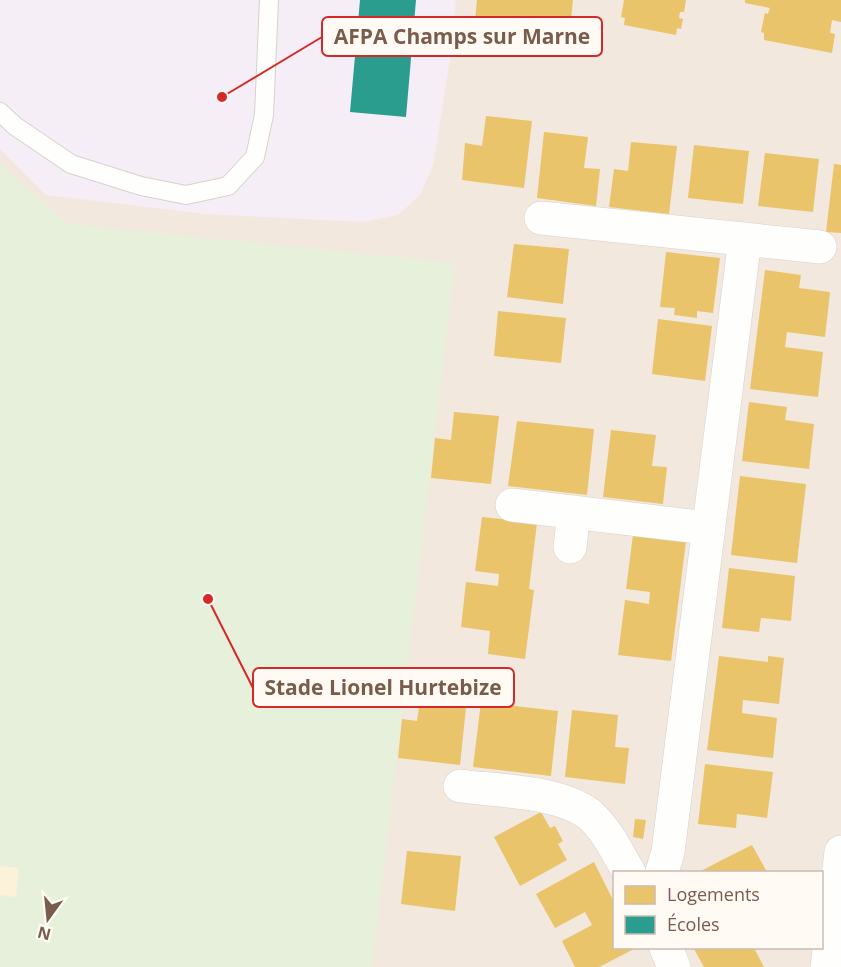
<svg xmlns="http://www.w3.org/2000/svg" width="841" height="967" viewBox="0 0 841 967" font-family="'Open Sans',sans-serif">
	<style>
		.residential { fill: #f2e8de; fill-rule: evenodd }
		.education { fill: #f6eef6 }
		.green { fill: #e7f0db }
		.sand { fill: #fbf2d9 }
		.homes { fill: #e9c46a; fill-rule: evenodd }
		.schools { fill: #2a9d8f }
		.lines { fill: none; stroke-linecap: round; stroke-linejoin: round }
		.service-casing { stroke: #d7d1cb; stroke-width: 20 }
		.minor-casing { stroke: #d7d1cb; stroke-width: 34 }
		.service { stroke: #fefefd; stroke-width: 18 }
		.minor { stroke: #fefefd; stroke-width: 33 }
		.leader { fill: none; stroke: #d62828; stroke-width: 2 }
		.callout-dot { fill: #d62828; stroke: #fffaf3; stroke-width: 2 }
		.callout { fill: #fffaf3; stroke: #d62828; stroke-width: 2 }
		.callout-label { font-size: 21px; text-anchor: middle; font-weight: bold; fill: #7a5c4d }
	</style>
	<rect width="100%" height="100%" fill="#f9f5f0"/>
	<path class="residential" d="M 0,0 L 841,0 L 841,967 L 0,967 ZM 614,872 L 822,872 L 822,948 L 614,948 Z"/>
	<path class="education" d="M 0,0 L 456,0 L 452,46 L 433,166 L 420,195 L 398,215 L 363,222 L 205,214 L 46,195 L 0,149 Z"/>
	<path class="green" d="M 0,163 L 67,224 L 455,263 L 372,967 L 0,967 Z"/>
	<path class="sand" d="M 0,866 L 19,868 L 16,897 L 0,895 Z"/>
	<path class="homes" d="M 477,0 L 573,0 L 569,40 L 474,31 ZM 479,16 L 490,18 L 489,30 L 478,29 Z
		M 624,0 L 686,0 L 684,12 L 680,12 L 679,18 L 683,19 L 681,29 L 677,28 L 676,35 L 624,25 L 625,18 L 621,17 Z
		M 745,0 L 841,0 L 841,22 L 832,20 L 830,33 L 835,34 L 832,53 L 764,40 L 764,33 L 761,32 L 765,13 L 768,14 L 770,8 L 745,3 Z
		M 486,116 L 532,121 L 524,188 L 462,180 L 465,143 L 482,146 Z
		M 544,132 L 588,137 L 584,168 L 600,169 L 596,206 L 537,198 Z
		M 631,142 L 677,146 L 669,214 L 609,207 L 614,169 L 628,171 Z
		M 694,145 L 749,151 L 743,204 L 688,198 Z
		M 765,153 L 819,159 L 813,212 L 758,206 Z
		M 834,164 L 841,165 L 841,233 L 826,232 Z
		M 514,244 L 569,249 L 563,304 L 507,297 Z
		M 666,252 L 720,258 L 713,313 L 697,311 L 697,318 L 674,315 L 675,308 L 660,307 Z
		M 765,270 L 801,275 L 799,288 L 830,292 L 825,337 L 787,332 L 785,347 L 823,352 L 818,397 L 750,389 Z
		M 498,311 L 566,318 L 561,363 L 494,356 Z
		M 658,319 L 712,326 L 705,381 L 652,374 Z
		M 749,402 L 787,407 L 785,420 L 814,424 L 809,469 L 742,461 Z
		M 454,412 L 499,416 L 491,484 L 431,478 L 435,438 L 451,440 Z
		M 517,421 L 594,429 L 587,495 L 508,486 Z
		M 611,430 L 656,435 L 652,466 L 667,467 L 663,504 L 603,497 Z
		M 740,476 L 806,484 L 797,563 L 731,555 Z
		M 482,517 L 537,523 L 529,589 L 534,590 L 525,659 L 488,654 L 490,631 L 461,627 L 466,582 L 498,586 L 499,574 L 475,571 Z
		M 633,535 L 686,541 L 671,661 L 618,655 L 625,600 L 649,604 L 650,592 L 626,589 Z
		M 729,568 L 795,576 L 791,621 L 761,618 L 759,632 L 722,628 Z
		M 719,656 L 768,662 L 768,656 L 784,658 L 779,704 L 743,700 L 742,713 L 777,718 L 773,758 L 707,750 Z
		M 421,693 L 467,698 L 460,765 L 398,758 L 402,719 L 417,721 Z
		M 481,702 L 558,711 L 551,776 L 473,767 Z
		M 572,710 L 618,715 L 615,747 L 629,748 L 625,784 L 565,777 Z
		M 705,764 L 773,772 L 767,818 L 737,814 L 736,828 L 698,824 Z
		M 541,812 L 550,828 L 555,826 L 563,841 L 558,844 L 567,860 L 520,886 L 494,837 Z
		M 635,819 L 646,820 L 643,839 L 633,837 Z
		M 752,845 L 767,872 L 699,872 L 722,860 Z
		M 407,851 L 461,856 L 455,911 L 401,904 Z
		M 594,862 L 614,902 L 614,948 L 636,948 L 599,967 L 575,967 L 562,941 L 592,925 L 585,912 L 555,928 L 536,894 Z
		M 697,948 L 754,948 L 764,967 L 704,967 L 694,949 Z"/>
	<path class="schools" d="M 360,0 L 416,0 L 406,117 L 350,112 Z"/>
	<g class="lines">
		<g class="service-casing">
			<path id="service" d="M 0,112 L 15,126 L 71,164 L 141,186 L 186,195 L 228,186 L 255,157 L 264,115 L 269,0"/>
		</g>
		<g class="minor-casing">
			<path id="minor" d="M 541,218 L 820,247
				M 512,505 L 708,528
				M 570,547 L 574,512
				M 460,786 C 498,791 560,791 590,815 C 607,830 618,854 629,872
				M 662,872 L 668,852 L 745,239
				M 666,948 L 674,967
				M 827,967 L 841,852"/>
		</g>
		<use href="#service" class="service"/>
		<use href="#minor" class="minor"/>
	</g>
	<path class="leader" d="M222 97L322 37M208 599L253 688"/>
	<g class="callout-dot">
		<circle cx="222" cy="97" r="6"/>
		<circle cx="208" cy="599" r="6"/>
	</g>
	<g class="callout">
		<rect x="322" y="17" width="280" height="39" rx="6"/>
		<rect x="253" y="668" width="261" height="39" rx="6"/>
	</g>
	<g class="callout-label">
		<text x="462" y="44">AFPA Champs sur Marne</text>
		<text x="383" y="695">Stade Lionel Hurtebize</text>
	</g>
	<rect x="613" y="871" width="210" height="78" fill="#fffaf3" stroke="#cabbb1" stroke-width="1.5"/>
	<rect x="625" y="886" width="30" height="18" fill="#e9c46a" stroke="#cabbb1" stroke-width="1.5"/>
	<text x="667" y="901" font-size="18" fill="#7a5c4d">Logements</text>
	<rect x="625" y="916" width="30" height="18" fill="#2a9d8f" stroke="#cabbb1" stroke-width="1.5"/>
	<text x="667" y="931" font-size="18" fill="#7a5c4d">Écoles</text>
	<g transform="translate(48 919) rotate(195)" stroke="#fffaf3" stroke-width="4.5" paint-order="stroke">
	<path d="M0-4.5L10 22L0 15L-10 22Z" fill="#7a5c4d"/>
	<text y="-9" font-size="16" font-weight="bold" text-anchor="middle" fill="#7a5c4d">N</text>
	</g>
</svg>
